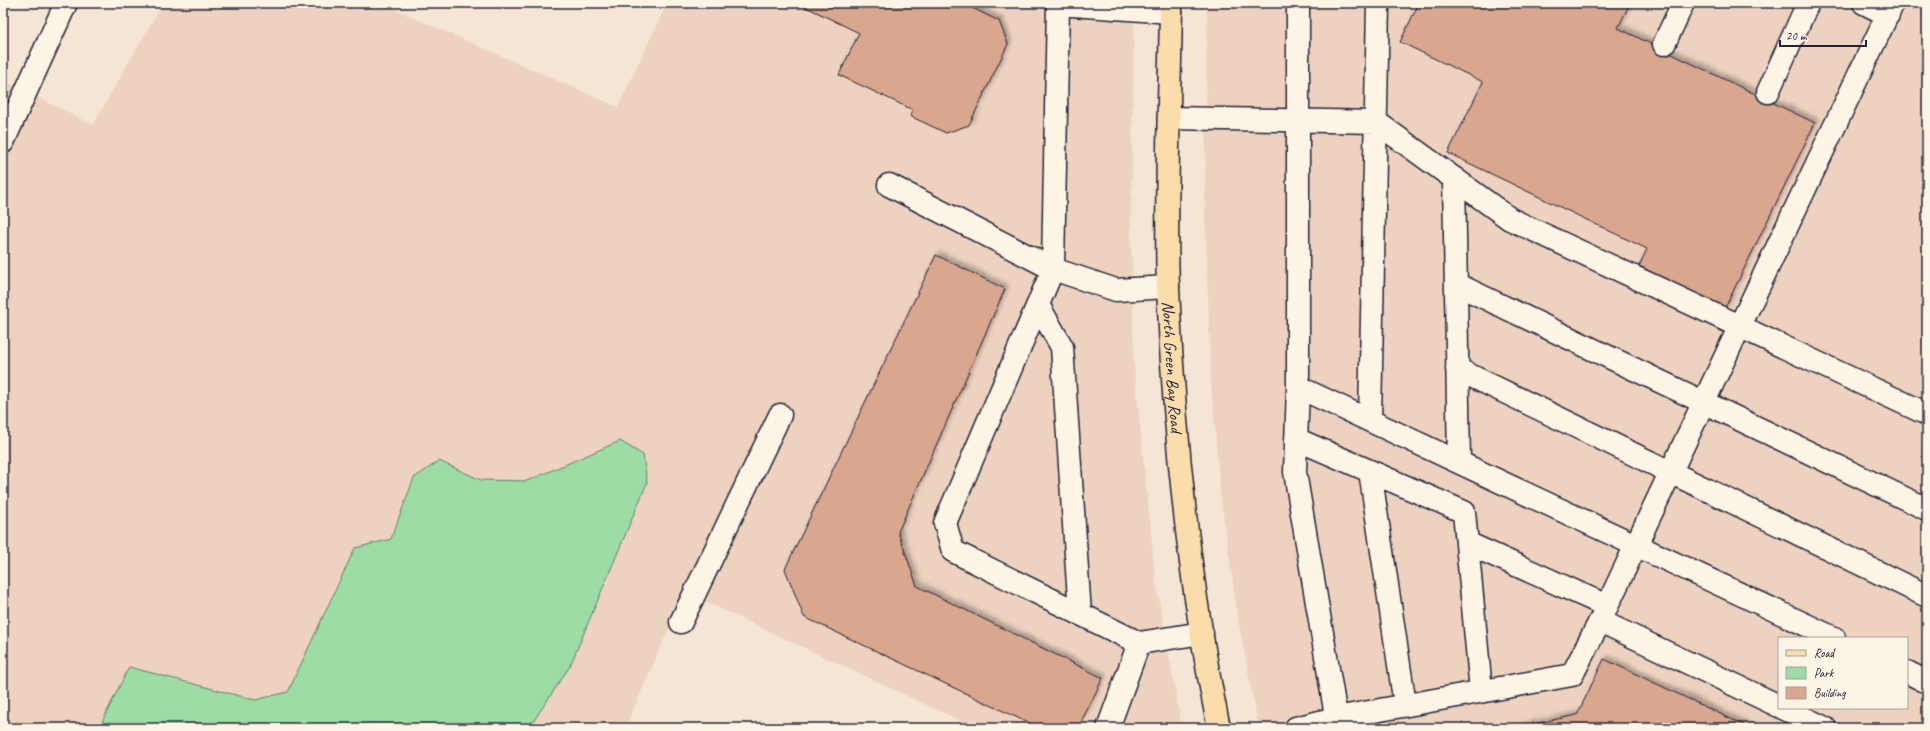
<svg xmlns="http://www.w3.org/2000/svg" width="1930" height="731" viewBox="0 0 1930 731" font-family="Caveat,sans-serif">
	<style>
		.built { fill: #edd2bf; fill-rule: evenodd }
		.green { fill: #9ddca4; stroke: #607f70 }
		.building { fill: #d9a68e; stroke: #22223b; filter: url(#shadow) }
		.lines { fill: none; stroke-linecap: round; stroke-linejoin: round }
		.minor-casing { stroke: #22223b; stroke-width: 25 }
		.major-casing { stroke: #22223b; stroke-width: 25 }
		.minor { stroke: #fcf5e5; stroke-width: 22 }
		.major { stroke: #faddab; stroke-width: 22 }
		.labels { text-anchor: middle; stroke-width: 4; stroke-linejoin: round; paint-order: stroke }
		.street-label { font-size: 17px; fill: #22223b; stroke: #fcf5e5 }
	</style>
	<defs>
		<filter id="shadow"><feDropShadow dx="3.5" dy="-3.5" stdDeviation="2" flood-color="#0004"/></filter>
	</defs>
	<rect width="100%" height="100%" fill="#f5e5d4"/>
	<filter id="ink" filterUnits="userSpaceOnUse"><feTurbulence type="fractalNoise" baseFrequency=".025" numOctaves="2"/><feDisplacementMap in="SourceGraphic" scale="8" xChannelSelector="R" yChannelSelector="G"/><feConvolveMatrix kernelMatrix="1 2 1 2 8 2 1 2 1" color-interpolation-filters="sRGB"/></filter>
	<g filter="url(#ink)">
		<path class="built" d="M 163,3 L 380,3 L 618,107 L 667,3 L 1134,3 L 1131,224 L 1134,366 L 1156,583 L 1182,728 L 976,728 L 685,592 L 625,728 L 3,728 L 3,80 L 93,125 Z
			M 1207,3 L 1927,3 L 1927,728 L 1259,728 L 1239,625 L 1220,492 L 1211,380 L 1205,213 ZM 1779,638 L 1907,638 L 1907,708 L 1779,708 Z"/>
		<path class="green" d="M 620,441 L 643,455 L 647,483 L 570,666 L 529,728 L 99,728 L 129,667 L 255,700 L 288,692 L 355,548 L 391,539 L 414,478 L 439,461 L 481,480 L 527,481 Z"/>
		<path class="building" d="M 798,3 L 967,3 L 966,5 L 999,21 L 1008,44 L 969,125 L 946,133 L 910,116 L 913,110 L 839,75 L 859,33 Z
			M 1419,3 L 1630,3 L 1618,28 L 1815,123 L 1725,308 L 1639,266 L 1647,249 L 1448,153 L 1483,82 L 1400,42 Z
			M 936,255 L 1005,289 L 898,532 L 917,586 L 1103,678 L 1078,728 L 1039,728 L 804,617 L 785,569 Z
			M 1604,659 L 1750,728 L 1514,728 L 1577,715 Z"/>
		<g class="lines">
			<g class="minor-casing">
				<path id="minor" d="M 1298,3 L 1298,387 L 1295,472 L 1338,728
					M 1864,3 L 1888,15
					M 1664,44 L 1683,3
					M 1768,92 L 1808,3
					M 1169,118 L 1376,122 L 1510,219 L 1927,414
					M 3,142 L 66,3
					M 1454,178 L 1459,462
					M 889,185 L 1053,269 L 1058,4 L 1171,12
					M 1456,284 L 1927,509
					M 1168,287 L 1116,290 L 1053,269 L 945,523 L 953,551 L 1139,643 L 1202,633
					M 1038,305 L 1062,347 L 1080,614
					M 1457,369 L 1927,596
					M 1298,387 L 1834,638
					M 1370,420 L 1378,3
					M 1296,439 L 1464,512 L 1481,691
					M 1370,471 L 1405,705
					M 1467,543 L 1607,606
					M 1600,621 L 1779,706
					M 681,622 L 780,415
					M 1907,672 L 1927,682
					M 1783,708 L 1825,728
					M 1108,728 L 1139,643
					M 1296,728 L 1336,718 L 1572,675 L 1600,621 L 1893,3"/>
			</g>
			<g class="major-casing">
				<g id="major">
					<path id="s1" d="M 1171,3 C 1170,98 1165,193 1168,288 C 1174,434 1189,585 1219,728"/>
				</g>
			</g>
			<use href="#minor" class="minor"/>
			<use href="#major" class="major"/>
		</g>
	</g>
	<g class="labels">
		<g class="street-label">
			<text dy="6" stroke="none"><textPath href="#s1" startOffset="364">North Green Bay Road</textPath></text>
		</g>
	</g>
	<rect width="1930" height="731" fill="none" stroke="#fcf5e5" stroke-width="16"/>
	<rect x="8" y="8" width="1914" height="715" fill="none" stroke="#22223b" stroke-width="1.5" filter="url(#ink)"/>
	<rect x="1778" y="637" width="130" height="72" fill="#fcf5e5" stroke="#a5a1a1"/>
	<rect x="1786" y="650" width="20" height="6" fill="#faddab" stroke="#a5a1a1"/>
	<text x="1814" y="657" font-size="12" fill="#22223b">Road</text>
	<rect x="1786" y="667" width="20" height="12" fill="#9ddca4" stroke="#a5a1a1"/>
	<text x="1814" y="677" font-size="12" fill="#22223b">Park</text>
	<rect x="1786" y="687" width="20" height="12" fill="#d9a68e" stroke="#a5a1a1"/>
	<text x="1814" y="697" font-size="12" fill="#22223b">Building</text>
	<path d="M1780 40v6h86v-6" fill="none" stroke="#22223b" stroke-width="2"/>
	<text x="1786" y="40" font-size="12" fill="#22223b" stroke="#fcf5e5" stroke-width="3" paint-order="stroke">20 m</text>
</svg>
